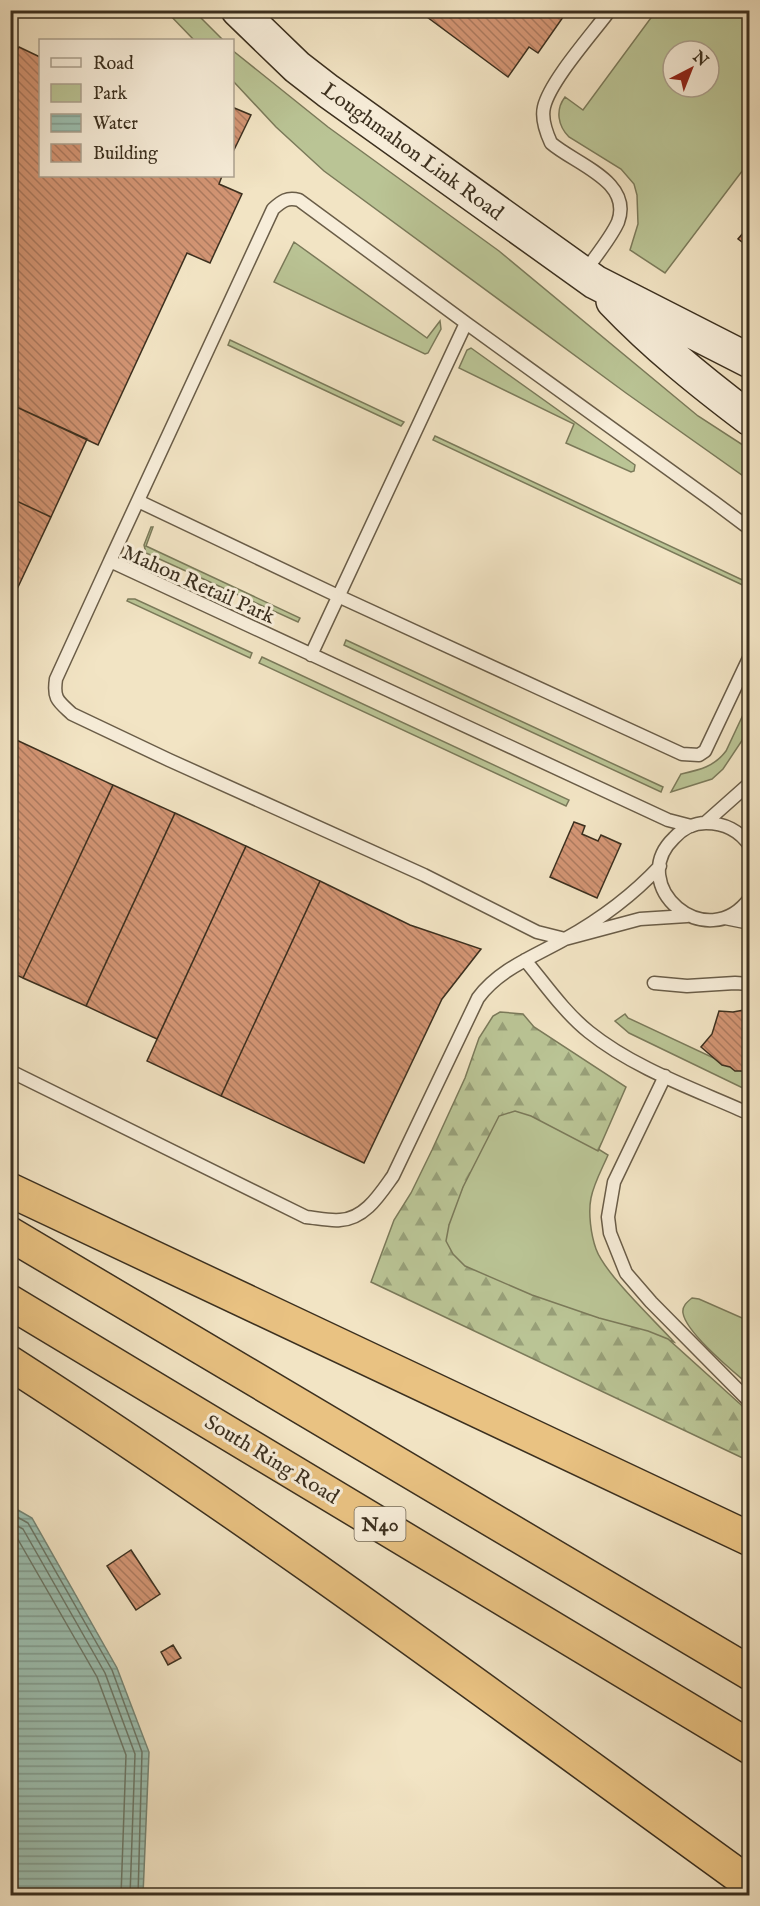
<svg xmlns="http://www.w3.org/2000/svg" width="760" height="1906" viewBox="0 0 760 1906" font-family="'IM FELL English',serif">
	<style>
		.green { fill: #bac495; stroke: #7b7a5a; stroke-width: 1.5; fill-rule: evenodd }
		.forest { fill: url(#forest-firs); stroke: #7b7a5a; stroke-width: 1.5 }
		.water { fill: url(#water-rules); stroke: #768676; stroke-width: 1.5 }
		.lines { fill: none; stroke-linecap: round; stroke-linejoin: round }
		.shore { stroke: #6c7868; stroke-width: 1.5 }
		.building { fill: url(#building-back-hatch); stroke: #3c301f; stroke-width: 1.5 }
		.service-casing { stroke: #6a5d48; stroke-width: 15 }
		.secondary-casing { stroke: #3c301f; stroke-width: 36 }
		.trunk-casing { stroke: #3c301f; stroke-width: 36 }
		.service { stroke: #f7edd9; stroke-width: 12 }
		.secondary { stroke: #f7edd9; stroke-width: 33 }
		.trunk { stroke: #e9c282; stroke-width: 33 }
		.labels { text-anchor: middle; stroke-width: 6; stroke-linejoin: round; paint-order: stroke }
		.shield { fill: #f7edd9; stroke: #746957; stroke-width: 1.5 }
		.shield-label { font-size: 20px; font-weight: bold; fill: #3c301f }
		.street-label { font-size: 21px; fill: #3c301f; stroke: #f7edd9 }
	</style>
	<defs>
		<pattern id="forest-firs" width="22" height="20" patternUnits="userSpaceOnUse" patternTransform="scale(1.5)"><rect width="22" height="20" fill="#bac495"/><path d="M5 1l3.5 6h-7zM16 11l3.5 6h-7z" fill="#98a079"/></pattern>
		<pattern id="water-rules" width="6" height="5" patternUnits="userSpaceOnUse" patternTransform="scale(1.5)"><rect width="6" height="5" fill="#9cbfb0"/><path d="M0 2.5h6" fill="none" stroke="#809c8f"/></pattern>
		<pattern id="building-back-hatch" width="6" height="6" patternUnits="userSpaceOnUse" patternTransform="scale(1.5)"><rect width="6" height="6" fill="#d39574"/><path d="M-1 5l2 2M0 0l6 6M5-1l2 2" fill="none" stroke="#ac7a5f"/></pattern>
	</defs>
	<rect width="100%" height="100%" fill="#f2e4c4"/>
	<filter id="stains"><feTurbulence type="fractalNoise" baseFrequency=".00333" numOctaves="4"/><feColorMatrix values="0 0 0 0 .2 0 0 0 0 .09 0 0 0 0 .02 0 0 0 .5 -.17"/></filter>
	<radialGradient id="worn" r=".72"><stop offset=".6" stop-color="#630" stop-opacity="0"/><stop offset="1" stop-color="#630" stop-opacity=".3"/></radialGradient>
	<path class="green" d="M 166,11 L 194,11 L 223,40 L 194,40 Z
		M 656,11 L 750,11 L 749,162 L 665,273 L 630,250 L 638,224 L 637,195 L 634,184 L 621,169 L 569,137 C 558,126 555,110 565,97 L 583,110 ZM 673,51 L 709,51 L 709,87 L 673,87 Z
		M 232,50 L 328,127 L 499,251 L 698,416 L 749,449 L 749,480 L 626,393 L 324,171 L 276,127 L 233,81 Z
		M 294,242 L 427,338 L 440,321 L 441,329 L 428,353 L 425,354 L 274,282 Z
		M 230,340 L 404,422 L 401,426 L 228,345 Z
		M 471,348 L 635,465 L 634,471 L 631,472 L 566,443 L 574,424 L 459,368 L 467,350 Z
		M 435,436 L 749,583 L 749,588 L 433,440 Z
		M 151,527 L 153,527 L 146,546 L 300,618 L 298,622 L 146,553 L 144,545 Z
		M 128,599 L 135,599 L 252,653 L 250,658 L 127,601 Z
		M 346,640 L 663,787 L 661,792 L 344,645 Z
		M 262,657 L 569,800 L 566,806 L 259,663 Z
		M 749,702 L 749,730 L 723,769 L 712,779 L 671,792 L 681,774 C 699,770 714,767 726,751 Z
		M 625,1014 L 628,1018 L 748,1074 L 749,1091 L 629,1033 L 615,1021 Z
		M 511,1105 L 587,1142 L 608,1155 C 602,1169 594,1183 591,1198 C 588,1213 591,1235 596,1249 C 605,1274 654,1320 674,1342 L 599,1321 L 534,1298 L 461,1265 L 447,1250 L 442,1236 L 493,1115 Z
		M 692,1298 L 699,1299 L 749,1321 L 749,1385 C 734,1372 686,1333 683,1313 C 682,1306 687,1302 692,1298 Z"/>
	<path class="forest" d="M 500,1012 L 523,1014 L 534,1027 L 626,1087 L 598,1151 L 531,1116 L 515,1111 L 499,1116 L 463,1187 L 449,1225 L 446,1241 L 453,1254 L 465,1266 L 532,1295 L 599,1318 L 648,1331 L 668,1339 L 749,1412 L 749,1461 L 371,1282 L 394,1220 L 411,1193 L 432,1150 L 465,1078 L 479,1038 L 493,1016 Z"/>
	<path class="water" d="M 11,1506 L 32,1518 L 117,1668 L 149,1752 L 143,1895 L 11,1895 Z"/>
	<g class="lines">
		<path class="shore" d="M 10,1513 L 28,1523 L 112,1670 L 142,1752 L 138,1896
			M 10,1522 L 23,1529 L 105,1673 L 135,1754 L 130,1896
			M 10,1532 L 16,1536 L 97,1677 L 126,1755 L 121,1896"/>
	</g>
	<path class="building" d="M 425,10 L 568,10 L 538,53 L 529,47 L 508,77 L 423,14 Z
		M 19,47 L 40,57 L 40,176 L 222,176 L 219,184 L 242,194 L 210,263 L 187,253 L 98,445 L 10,404 L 10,64 Z
		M 232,107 L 251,115 L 232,154 Z
		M 750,225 L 750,248 L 738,239 Z
		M 10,404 L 87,439 L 51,517 L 10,498 Z
		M 10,498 L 51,517 L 10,604 Z
		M 10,737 L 113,785 L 23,978 L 10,972 Z
		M 113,785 L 175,813 L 86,1006 L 23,978 Z
		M 175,813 L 246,846 L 157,1039 L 86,1006 Z
		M 574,822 L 585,826 L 582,834 L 598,841 L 601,835 L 621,844 L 597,898 L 550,877 Z
		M 246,846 L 320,881 L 221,1096 L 147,1061 Z
		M 320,881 L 410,925 L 481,949 L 442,999 L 364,1163 L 221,1096 Z
		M 750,1009 L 750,1071 L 735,1071 L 730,1067 L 722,1065 L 701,1047 L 712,1034 L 719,1011 L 733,1012 Z
		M 131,1550 L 160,1594 L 136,1610 L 107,1566 Z
		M 173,1645 L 181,1658 L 168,1665 L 161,1652 Z"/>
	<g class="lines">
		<g class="service-casing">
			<path id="service" d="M 584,273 C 594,258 611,238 618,222 C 633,181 575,164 551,143 C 546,132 541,119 544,107 C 550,81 593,33 610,10
				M 466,323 L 714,502 L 750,529
				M 138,501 L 338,596 L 682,754 L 699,755 L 705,751 L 750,656
				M 110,561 L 273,209 C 282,201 287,197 299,200 L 466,323 L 311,655
				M 705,823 L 750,783
				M 750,846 C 740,831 724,823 706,823 C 694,823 682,829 674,838 C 625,885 707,957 750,898
				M 687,916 L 640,919 L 565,939 L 537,932 L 424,875 L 169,760 L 72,714 C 58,701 53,699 56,679 L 110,561 L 668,820 L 691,826
				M 725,918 L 750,923
				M 525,960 C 545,984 564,1012 589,1032 C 635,1069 697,1090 750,1114
				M 654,983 L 687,986 L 735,983 L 750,984
				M 10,1071 L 306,1217 C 317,1218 329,1221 340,1220 C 365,1219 380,1194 393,1176 L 478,998 C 499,969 535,956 565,939 C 601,919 632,896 660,866
				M 665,1076 L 614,1182 L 608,1217 L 610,1233 L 626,1273 L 651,1302 L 750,1402"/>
		</g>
		<g class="secondary-casing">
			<path id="secondary" d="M 238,10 L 297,67 L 328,91 L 595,282 L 750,361
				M 613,301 C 655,345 701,382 750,419"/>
		</g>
		<g class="trunk-casing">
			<path id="trunk" d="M 10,1190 L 750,1539
				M 10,1234 L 750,1673
				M 10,1302 L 750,1747
				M 10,1363 C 264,1526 505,1707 750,1884"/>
		</g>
		<use href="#service" class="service"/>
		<use href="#secondary" class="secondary"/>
		<use href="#trunk" class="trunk"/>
	</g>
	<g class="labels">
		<rect class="shield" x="354.5" y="1507" width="51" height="34" rx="4.5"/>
		<g class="shield-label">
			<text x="380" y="1531">N40</text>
		</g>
		<g class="street-label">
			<text transform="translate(413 151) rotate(36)" y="7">Loughmahon Link Road</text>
			<text transform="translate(199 584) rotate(24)" y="7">Mahon Retail Park</text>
			<text transform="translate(272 1459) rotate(31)" y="7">South Ring Road</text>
		</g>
	</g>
	<rect width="760" height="1906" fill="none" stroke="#f2e4c4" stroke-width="36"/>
	<rect x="12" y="12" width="736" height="1882" fill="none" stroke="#3c301f" stroke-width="3"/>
	<rect x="18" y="18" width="724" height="1870" fill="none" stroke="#3c301f" stroke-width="1.5"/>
	<rect x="39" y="39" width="195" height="138" fill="#f7edd9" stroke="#aca18f" stroke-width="1.5"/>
	<rect x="51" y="58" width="30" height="9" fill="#f7edd9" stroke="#aca18f" stroke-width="1.5"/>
	<text x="93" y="69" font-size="18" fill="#3c301f">Road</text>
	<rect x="51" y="84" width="30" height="18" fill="#bac495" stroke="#aca18f" stroke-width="1.5"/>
	<text x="93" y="99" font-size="18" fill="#3c301f">Park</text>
	<rect x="51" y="114" width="30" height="18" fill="url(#water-rules)" stroke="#aca18f" stroke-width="1.5"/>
	<text x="93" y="129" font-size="18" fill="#3c301f">Water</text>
	<rect x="51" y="144" width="30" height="18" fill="url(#building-back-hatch)" stroke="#aca18f" stroke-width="1.5"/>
	<text x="93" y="159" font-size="18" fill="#3c301f">Building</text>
	<g transform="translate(691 69) rotate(42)"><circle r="28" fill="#f7edd9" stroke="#aca18f" stroke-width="1.5"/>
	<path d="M0-4.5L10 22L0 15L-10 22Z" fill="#8f2418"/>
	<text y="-9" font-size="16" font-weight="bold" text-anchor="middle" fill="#3c301f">N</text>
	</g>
	<rect width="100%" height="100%" filter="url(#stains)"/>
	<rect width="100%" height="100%" fill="url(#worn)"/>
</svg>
